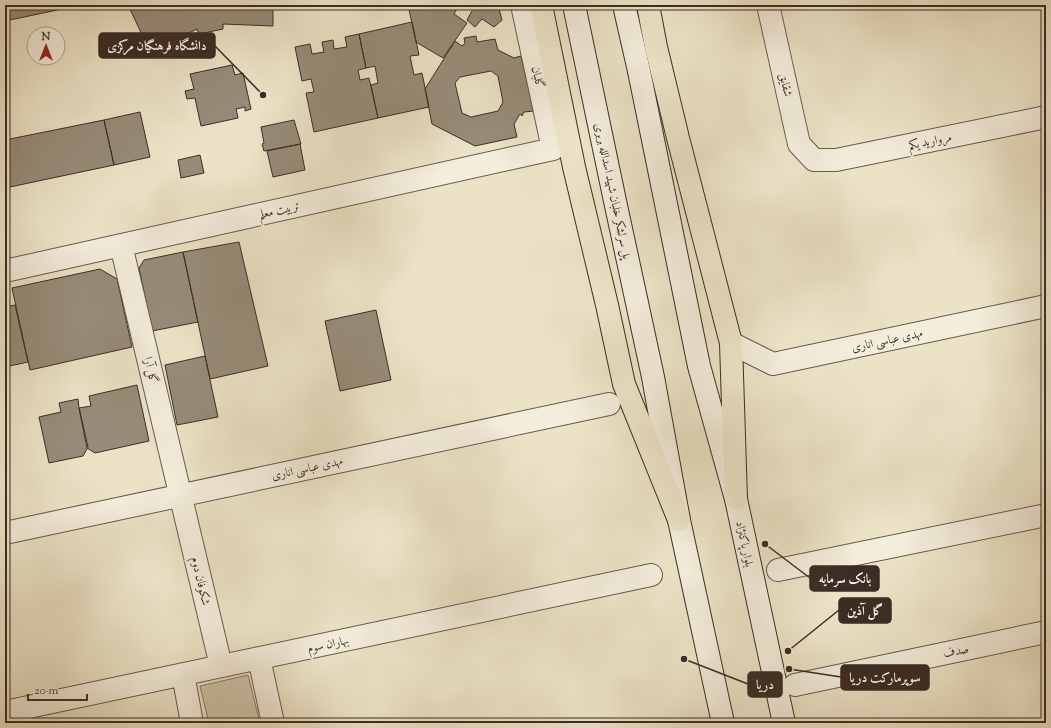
<svg xmlns="http://www.w3.org/2000/svg" width="1051" height="728" viewBox="0 0 1051 728" font-family="'Sorts Mill Goudy',Amiri,serif">
	<style>
		.green { fill: #cec4ab; stroke: #847868 }
		.building { fill: #978c79; stroke: #3b2d25; fill-rule: evenodd }
		.lines { fill: none; stroke-linecap: round; stroke-linejoin: round }
		.minor-casing { stroke: #675a4e; stroke-width: 24 }
		.tertiary-casing { stroke: #675a4e; stroke-width: 24 }
		.secondary-casing { stroke: #3b2d25; stroke-width: 24 }
		.trunk-casing { stroke: #3b2d25; stroke-width: 24 }
		.minor { stroke: #f3eddb; stroke-width: 22 }
		.tertiary { stroke: #f3eddb; stroke-width: 22 }
		.secondary { stroke: #f3eddb; stroke-width: 22 }
		.trunk { stroke: #ece3c7; stroke-width: 22 }
		.labels { text-anchor: middle; stroke-width: 3; stroke-linejoin: round; paint-order: stroke }
		.street-label { font-size: 12px; fill: #3b2d25; stroke: #f3eddb }
		.leader { fill: none; stroke: #3b2d25; stroke-width: 1.5 }
		.callout-dot { fill: #3b2d25; stroke: #f3eddb; stroke-width: 1.5 }
		.callout { fill: #3b2d25; stroke: #3b2d25; stroke-width: 1.5 }
		.callout-label { font-size: 13px; text-anchor: middle; font-weight: bold; fill: #fff }
	</style>
	<rect width="100%" height="100%" fill="#ece3c7"/>
	<filter id="stains"><feTurbulence type="fractalNoise" baseFrequency=".005" numOctaves="4"/><feColorMatrix values="0 0 0 0 .2 0 0 0 0 .09 0 0 0 0 .02 0 0 0 .5 -.17"/></filter>
	<radialGradient id="worn" r=".72"><stop offset=".6" stop-color="#630" stop-opacity="0"/><stop offset="1" stop-color="#630" stop-opacity=".3"/></radialGradient>
	<path class="green" d="M 248,675 L 260,723 L 209,723 L 200,686 Z"/>
	<path class="building" d="M 5,5 L 81,5 L 5,21 Z
		M 139,5 L 152,5 L 154,7 L 159,5 L 273,5 L 273,26 L 223,24 L 223,29 L 199,34 L 197,29 L 150,52 L 130,9 Z
		M 408,5 L 459,5 L 454,14 L 467,23 L 443,58 L 416,42 Z
		M 467,5 L 498,5 L 502,20 L 494,27 L 482,19 L 475,27 L 467,20 L 473,9 Z
		M 412,22 L 419,55 L 410,56 L 414,75 L 422,73 L 429,107 L 378,118 L 371,85 L 378,83 L 375,66 L 366,68 L 359,34 Z
		M 359,34 L 366,68 L 358,70 L 360,80 L 369,78 L 378,118 L 314,132 L 306,93 L 314,92 L 311,79 L 302,81 L 295,47 L 310,44 L 312,54 L 324,52 L 322,42 L 333,40 L 334,49 L 347,47 L 345,37 Z
		M 476,36 L 477,42 L 495,39 L 498,50 L 514,58 L 521,56 L 534,111 L 524,112 L 522,116 L 520,114 L 514,124 L 517,137 L 475,146 L 432,124 L 425,89 L 455,41 L 462,46 L 465,43 L 464,38 ZM 491,71 L 498,76 L 503,102 L 498,111 L 471,117 L 462,113 L 455,83 L 460,77 Z
		M 232,65 L 235,75 L 243,73 L 251,109 L 245,111 L 245,107 L 236,109 L 238,118 L 201,126 L 195,98 L 187,99 L 185,91 L 194,89 L 190,74 Z
		M 140,112 L 150,157 L 114,165 L 104,120 Z
		M 104,120 L 114,165 L 5,188 L 5,140 Z
		M 294,120 L 301,144 L 264,151 L 262,144 L 264,143 L 261,127 Z
		M 300,144 L 305,170 L 273,177 L 267,151 Z
		M 200,155 L 204,173 L 181,178 L 178,160 Z
		M 239,242 L 268,366 L 210,379 L 183,252 Z
		M 183,252 L 198,322 L 152,331 L 139,268 L 144,260 Z
		M 100,269 L 117,279 L 132,347 L 30,370 L 12,288 Z
		M 15,305 L 28,362 L 5,367 L 5,307 Z
		M 376,310 L 391,380 L 340,391 L 325,321 Z
		M 205,356 L 218,417 L 177,425 L 165,365 Z
		M 137,385 L 149,441 L 95,453 L 87,448 L 79,408 L 91,406 L 89,396 Z
		M 78,399 L 79,408 L 88,447 L 83,456 L 49,463 L 39,417 L 61,412 L 59,403 Z"/>
	<g class="lines">
		<g class="minor-casing">
			<path id="minor" d="M 768,5 L 799,144 L 814,160 L 836,160 L 1046,117
				M 121,245 L 221,666
				M 5,271 L 553,149 L 522,5
				M 731,343 L 773,364 L 1046,306
				M 778,570 L 1046,515
				M 259,658 L 273,723
				M 183,674 L 192,723
				M 795,685 L 1046,632
				M 5,712 L 651,575"/>
		</g>
		<g class="tertiary-casing">
			<path id="tertiary" d="M 5,533 L 609,404"/>
		</g>
		<g class="secondary-casing">
			<path id="secondary" d="M 574,5 L 615,201 L 653,377 L 679,520 L 723,723
				M 624,5 L 639,71 L 699,366 L 736,499 L 784,723"/>
		</g>
		<g class="trunk-casing">
			<path id="trunk" d="M 541,5 L 574,167 L 607,305 L 624,384 L 679,520
				M 648,5 L 656,47 L 678,138 L 731,343 L 736,499"/>
		</g>
		<use href="#minor" class="minor"/>
		<use href="#tertiary" class="tertiary"/>
		<use href="#secondary" class="secondary"/>
		<use href="#trunk" class="trunk"/>
	</g>
	<g class="labels">
		<g class="street-label">
			<text transform="translate(538 77) rotate(78)" y="4">گلبان</text>
			<text transform="translate(786 85) rotate(77)" y="4">شقایق</text>
			<text transform="translate(930 141) rotate(-12)" y="4">مروارید یکم</text>
			<text transform="translate(613 191) rotate(78)" y="4">پل سرلشکر خلبان شهید اسدالله بربری</text>
			<text transform="translate(279 210) rotate(-13)" y="4">تربیت معلم</text>
			<text transform="translate(887 340) rotate(-12)" y="4">مهدی عباسی اناری</text>
			<text transform="translate(151 370) rotate(77)" y="4">گل آرا</text>
			<text transform="translate(307 468) rotate(-12)" y="4">مهدی عباسی اناری</text>
			<text transform="translate(745 544) rotate(78)" y="4">بلوار پاکنژاد</text>
			<text transform="translate(201 581) rotate(77)" y="4">شکوفان دوم</text>
			<text transform="translate(328 644) rotate(-12)" y="4">بهاران سوم</text>
			<text transform="translate(956 651) rotate(-12)" y="4">صدف</text>
		</g>
	</g>
	<path class="leader" d="M263 95L215 46M765 544L810 578M788 651L839 610M789 669L841 677M684 659L748 684"/>
	<g class="callout-dot">
		<circle cx="263" cy="95" r="4"/>
		<circle cx="765" cy="544" r="4"/>
		<circle cx="788" cy="651" r="4"/>
		<circle cx="789" cy="669" r="4"/>
		<circle cx="684" cy="659" r="4"/>
	</g>
	<g class="callout">
		<rect x="99" y="33" width="116" height="25" rx="4"/>
		<rect x="810" y="566" width="69" height="25" rx="4"/>
		<rect x="839" y="598" width="52" height="25" rx="4"/>
		<rect x="841" y="665" width="88" height="25" rx="4"/>
		<rect x="748" y="672" width="34" height="25" rx="4"/>
	</g>
	<g class="callout-label">
		<text x="157" y="50">دانشگاه فرهنگیان مرکزی</text>
		<text x="845" y="583">بانک سرمایه</text>
		<text x="865" y="615">گل آذین</text>
		<text x="885" y="682">سوپرمارکت دریا</text>
		<text x="765" y="689">دریا</text>
	</g>
	<rect width="1051" height="728" fill="none" stroke="#ece3c7" stroke-width="20"/>
	<rect x="6" y="6" width="1039" height="716" fill="none" stroke="#3b2d25" stroke-width="2"/>
	<rect x="10" y="10" width="1031" height="708" fill="none" stroke="#3b2d25"/>
	<g transform="translate(46 46)"><circle r="19" fill="#f3eddb" stroke="#a9a092"/>
	<path d="M0-3L7 15L0 10L-7 15Z" fill="#8f2418"/>
	<text y="-6" font-size="11" font-weight="bold" text-anchor="middle" fill="#3b2d25">N</text>
	</g>
	<path d="M28 694v6h59v-6" fill="none" stroke="#3b2d25" stroke-width="2"/>
	<text x="34" y="694" font-size="12" fill="#3b2d25" stroke="#f3eddb" stroke-width="3" paint-order="stroke">20 m</text>
	<rect width="100%" height="100%" filter="url(#stains)"/>
	<rect width="100%" height="100%" fill="url(#worn)"/>
</svg>
